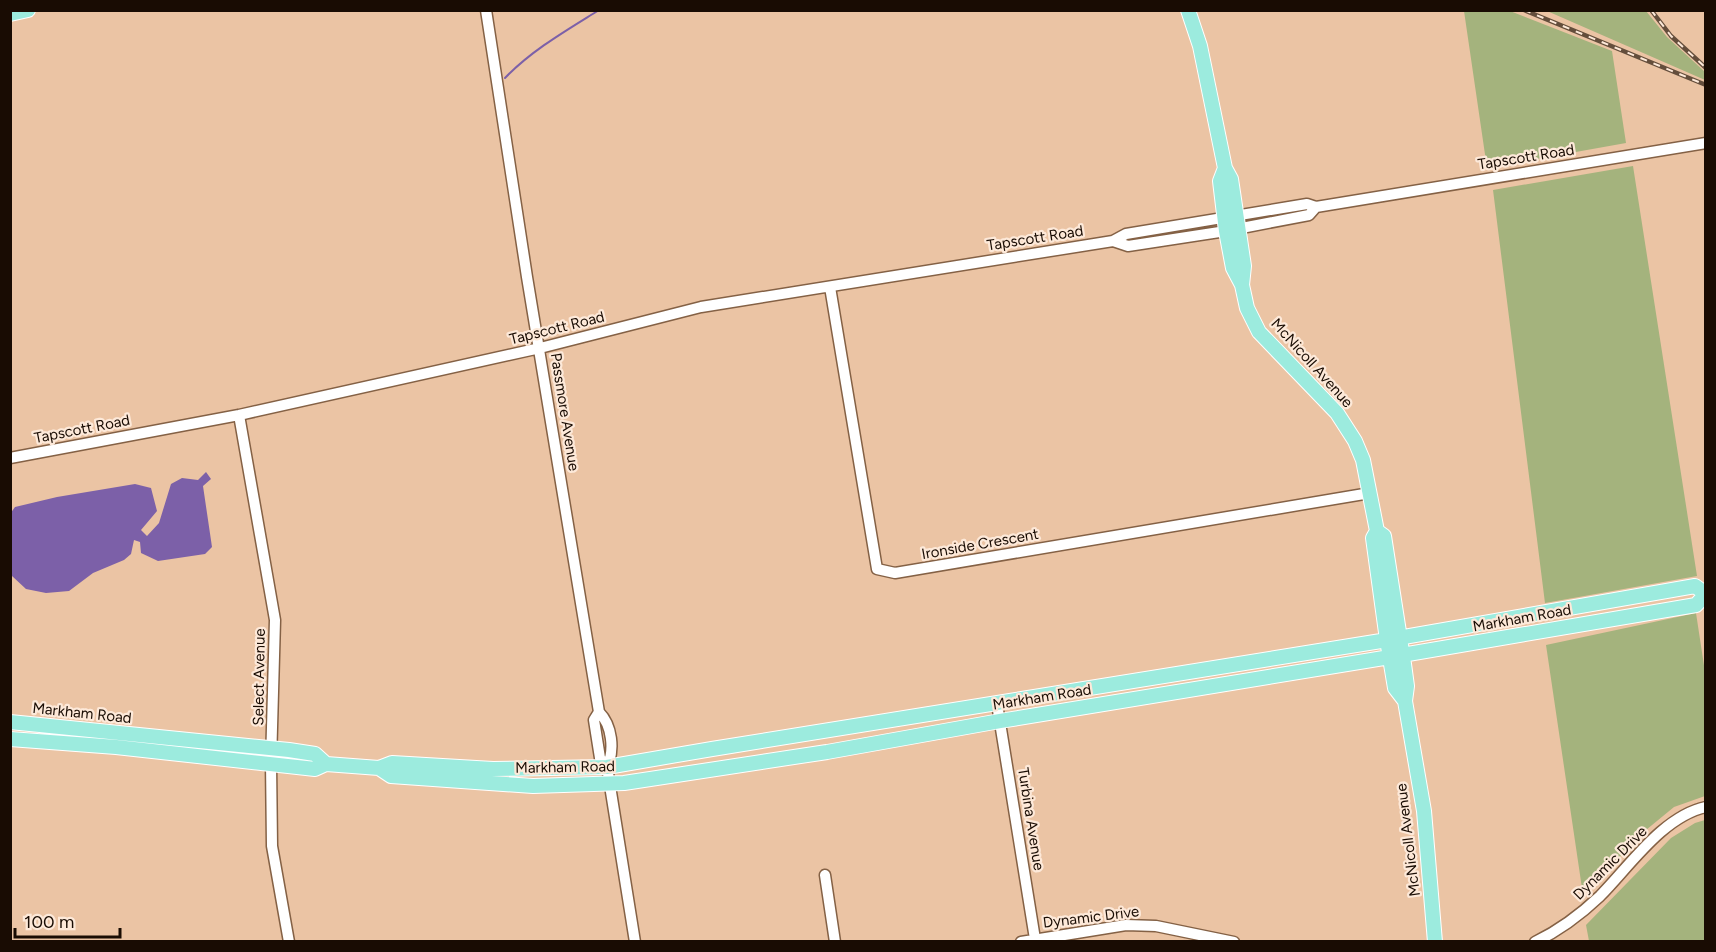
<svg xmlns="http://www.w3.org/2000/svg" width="1716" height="952" viewBox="0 0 1716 952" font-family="Figtree,sans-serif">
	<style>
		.green { fill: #a4b37d }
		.water { fill: #7c60a8 }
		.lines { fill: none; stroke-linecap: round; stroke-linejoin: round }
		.stream { stroke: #7c60a8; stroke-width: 2 }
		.minor-casing { stroke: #846145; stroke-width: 13 }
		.major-casing { stroke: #fff; stroke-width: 16 }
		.minor { stroke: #fff; stroke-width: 10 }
		.major { stroke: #9cebde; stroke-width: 14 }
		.rail-casing { stroke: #644e3c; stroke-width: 4.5 }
		.rail { stroke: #fde9d9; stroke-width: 2; stroke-dasharray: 7; stroke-linecap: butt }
		.labels { text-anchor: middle; stroke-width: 4.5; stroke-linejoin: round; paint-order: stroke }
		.street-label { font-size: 15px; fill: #190c03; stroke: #fde9d9 }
	</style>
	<rect width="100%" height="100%" fill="#ebc4a4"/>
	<path class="green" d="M 1464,11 L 1510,11 L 1612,51 L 1626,143 L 1487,168 Z
		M 1547,11 L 1646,11 L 1667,37 L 1705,72 L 1705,80 Z
		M 1633,166 L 1697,576 L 1545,603 L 1493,190 Z
		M 1696,613 L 1705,672 L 1705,796 L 1674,807 L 1646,830 L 1583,895 L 1546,645 Z
		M 1705,820 L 1705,941 L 1589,941 L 1586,925 L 1671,838 L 1695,823 Z"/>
	<path class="water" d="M 206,472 L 211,479 L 203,486 L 212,547 L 205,554 L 158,561 L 141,553 L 140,542 L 134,540 L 131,554 L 124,560 L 93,573 L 69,591 L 46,593 L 26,589 L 12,576 L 10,514 L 15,507 L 57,497 L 135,484 L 151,488 L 157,511 L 141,530 L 147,536 L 159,523 L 171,484 L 182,478 L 198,480 Z"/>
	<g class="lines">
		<path class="stream" d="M 505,78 C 532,50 567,30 599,10"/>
		<g class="minor-casing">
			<path id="minor" d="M 486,10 L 527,277 L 599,712 C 612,725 615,750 607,767
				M 1113,241 L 1128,246 L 1226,231 L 1309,215 L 1316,207
				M 830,287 L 877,569 L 895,573 L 1370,493
				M 239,415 L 275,620 L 271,763 L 272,846 L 289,942
				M 10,458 L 239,415 L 540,348 L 701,307 L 1113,241 L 1126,234 L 1307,204 L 1316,207 L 1706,143
				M 997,704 L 1035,939
				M 599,712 L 594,720 L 600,758 L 607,767 L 635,942
				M 825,875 L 835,942
				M 1021,942 L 1126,925 L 1156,926 L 1234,942
				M 1535,942 C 1560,930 1580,915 1600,896 C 1629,867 1663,816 1706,807"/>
		</g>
		<g class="major-casing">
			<path id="major" d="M 1188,10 L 1200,46 L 1225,168 L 1231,179 L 1244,266 L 1242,285
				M 10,14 L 28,10
				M 1225,168 L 1220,181 L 1226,231 L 1233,268 L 1242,285 L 1247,308 L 1259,332 L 1337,413 L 1355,441 L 1363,460 L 1377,531 L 1384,536 L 1404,664 L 1407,686 L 1405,701 L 1424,811 L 1435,942
				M 1377,531 L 1373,538 L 1387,640 L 1395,688 L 1405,701
				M 10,722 L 289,750 L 315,754 L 326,764
				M 10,739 L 116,747 L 315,769 L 326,764 L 379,768 L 391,776 L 533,786 L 624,783 L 827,752 L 1000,721 L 1402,655 L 1696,605 L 1706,594
				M 379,768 L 392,763 L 493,769 L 607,767 L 712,749 L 1381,641 L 1695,586 L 1706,594"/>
		</g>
		<use href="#minor" class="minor"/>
		<use href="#major" class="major"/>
		<g class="rail-casing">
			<path id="rail" d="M 1524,10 L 1706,85
				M 1651,10 L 1671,36 L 1706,68"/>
		</g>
		<use href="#rail" class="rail"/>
	</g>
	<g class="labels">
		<g class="street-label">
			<text transform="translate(1526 157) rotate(-9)" y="5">Tapscott Road</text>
			<text transform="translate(1035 238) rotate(-9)" y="5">Tapscott Road</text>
			<text transform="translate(557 328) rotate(-14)" y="5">Tapscott Road</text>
			<text transform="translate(1312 363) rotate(48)" y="5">McNicoll Avenue</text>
			<text transform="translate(565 412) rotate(81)" y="5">Passmore Avenue</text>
			<text transform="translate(82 429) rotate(-11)" y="5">Tapscott Road</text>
			<text transform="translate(980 544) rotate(-10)" y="5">Ironside Crescent</text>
			<text transform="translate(1522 618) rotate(-10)" y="5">Markham Road</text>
			<text transform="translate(259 677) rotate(-89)" y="5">Select Avenue</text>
			<text transform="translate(1042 697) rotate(-9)" y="5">Markham Road</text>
			<text transform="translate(82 713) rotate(6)" y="5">Markham Road</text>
			<text transform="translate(565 767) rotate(-1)" y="5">Markham Road</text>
			<text transform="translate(1031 819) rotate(81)" y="5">Turbina Avenue</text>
			<text transform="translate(1408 840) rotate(-97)" y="5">McNicoll Avenue</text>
			<text transform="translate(1610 863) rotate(-45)" y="5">Dynamic Drive</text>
			<text transform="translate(1091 917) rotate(-7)" y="5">Dynamic Drive</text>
		</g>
	</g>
	<rect width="1716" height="952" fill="none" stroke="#190c03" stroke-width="24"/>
	<path d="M15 928v9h105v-9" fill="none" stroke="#190c03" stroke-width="3"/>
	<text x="24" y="928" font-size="18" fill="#190c03" stroke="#fde9d9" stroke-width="4.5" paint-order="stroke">100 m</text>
</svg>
